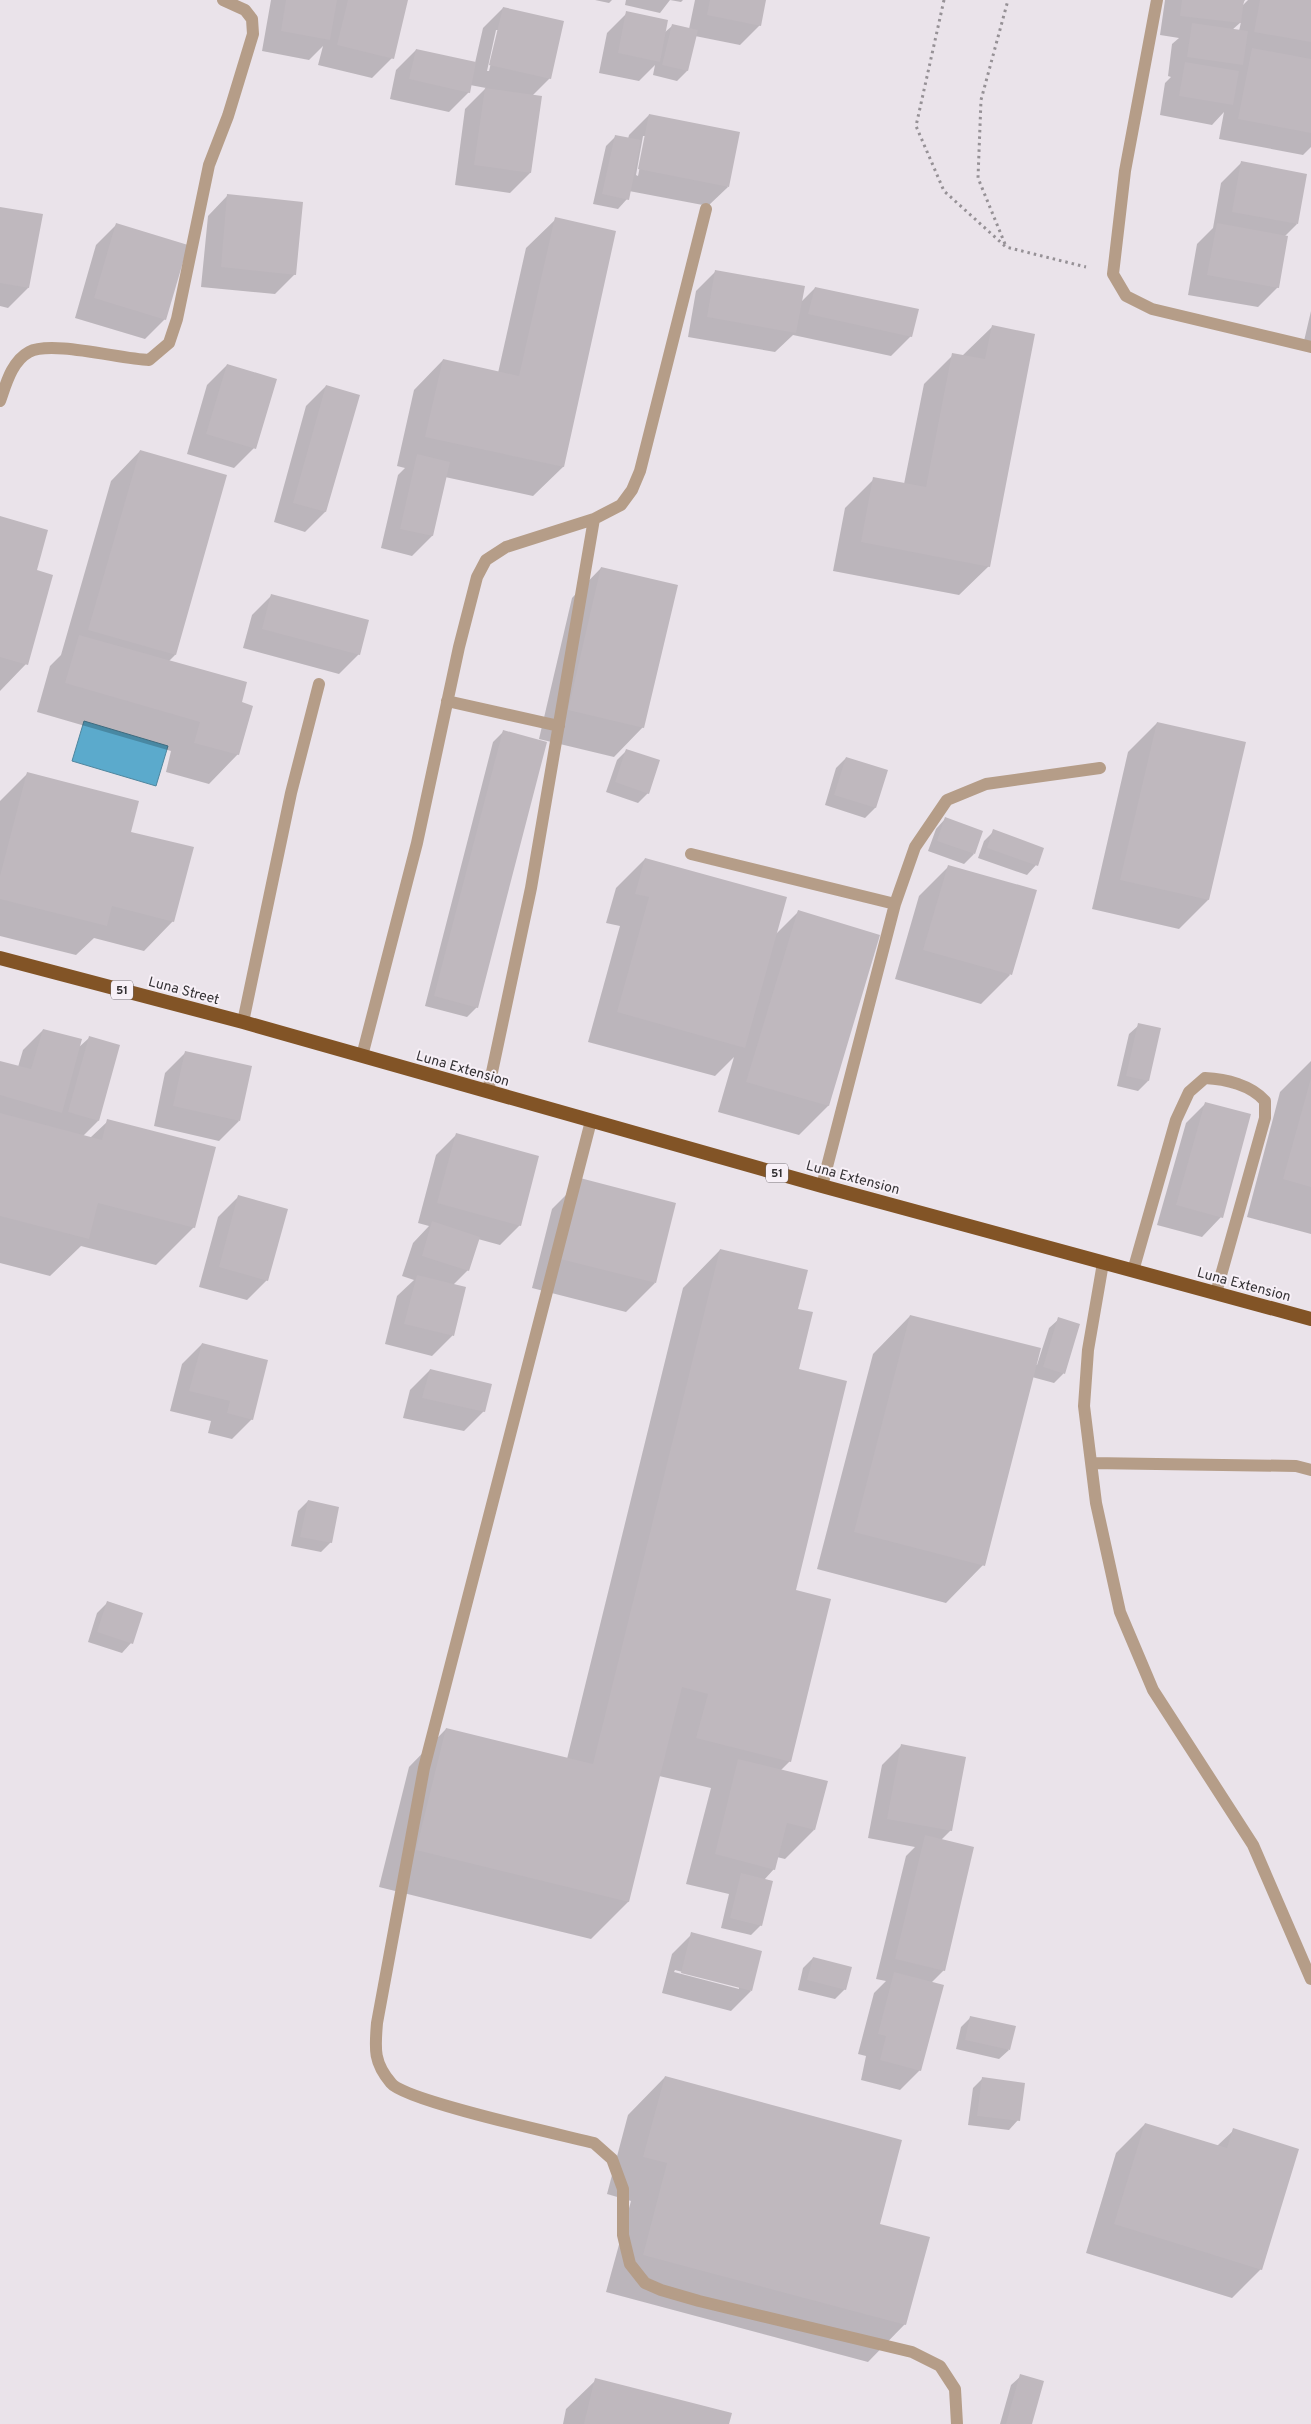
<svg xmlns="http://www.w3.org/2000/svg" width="1311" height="2424" viewBox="0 0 1311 2424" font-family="Overpass,sans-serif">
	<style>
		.water { fill: #5baacc; stroke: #4f869e }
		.shadow { fill: #0003; fill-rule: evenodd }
		.building { fill: #bfb8be }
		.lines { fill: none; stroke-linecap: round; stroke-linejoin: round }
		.path { stroke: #969196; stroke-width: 3; stroke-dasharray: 2.5 4; stroke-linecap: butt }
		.service { stroke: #b59d88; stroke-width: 12 }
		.minor { stroke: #b59d88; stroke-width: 12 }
		.trunk { stroke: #825426; stroke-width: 14 }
		.labels { text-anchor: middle; stroke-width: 4; stroke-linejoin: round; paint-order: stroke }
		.shield { fill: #f7f0f7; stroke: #6e6a6e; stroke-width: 1 }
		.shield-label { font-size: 12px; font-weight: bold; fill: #343134 }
		.street-label { font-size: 14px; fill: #343134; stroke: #f7f0f7 }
	</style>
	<rect width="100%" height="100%" fill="#eae3ea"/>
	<path class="water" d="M 84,721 L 168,746 L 156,786 L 72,761 Z"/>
	<path class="shadow" d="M 271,0 L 407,0 L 392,58 L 372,78 L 318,65 L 323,46 L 309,60 L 262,51 Z
		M 595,0 L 612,0 L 609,3 Z
		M 626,0 L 683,0 L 681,2 L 670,0 L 660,13 L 625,5 Z
		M 695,0 L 765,0 L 760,25 L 740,45 L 695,36 L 687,71 L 677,81 L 653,75 L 655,65 L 639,81 L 599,73 L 607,33 L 627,13 L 664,33 L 672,26 L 689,29 Z
		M 1165,0 L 1245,0 L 1241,7 L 1248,0 L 1311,0 L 1311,147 L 1303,155 L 1219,139 L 1224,112 L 1212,125 L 1160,115 L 1165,83 L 1171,77 L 1168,76 L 1172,44 L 1179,38 L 1160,35 ZM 1241,22 L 1239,31 L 1232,30 Z
		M 503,8 L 550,78 L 532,96 L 541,97 L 530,173 L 510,193 L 455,185 L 465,109 L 486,88 L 470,85 L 469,92 L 449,112 L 390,99 L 396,70 L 416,50 L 475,63 L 483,28 ZM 496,30 L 499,30 L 489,71 L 487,71 Z
		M 649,115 L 728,187 L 708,206 L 629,191 L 627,199 L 618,209 L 593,204 L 606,146 L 616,136 L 628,139 L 629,135 ZM 643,136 L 646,136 L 638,176 L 636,175 Z
		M 1241,163 L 1297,224 L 1284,237 L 1278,287 L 1258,307 L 1188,295 L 1197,244 L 1213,228 L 1221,183 Z
		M 227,196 L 295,274 L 275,294 L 201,287 L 208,216 Z
		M 0,208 L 28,288 L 8,308 L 0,306 Z
		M 556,219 L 614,232 L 563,467 L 533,496 L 445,477 L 432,536 L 412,556 L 381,548 L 398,475 L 405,468 L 397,466 L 414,390 L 443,360 L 498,373 L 526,248 Z
		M 116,225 L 165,319 L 145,339 L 75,318 L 96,245 Z
		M 716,271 L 801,302 L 815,288 L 911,336 L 891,356 L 793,335 L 775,352 L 688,337 L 696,291 Z
		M 1311,311 L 1311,343 L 1304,341 Z
		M 992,327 L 989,566 L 959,595 L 833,571 L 845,508 L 874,479 L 904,484 L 924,384 L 953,355 L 962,356 Z
		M 227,365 L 254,448 L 234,468 L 187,454 L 207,385 Z
		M 326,386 L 325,512 L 305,532 L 274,522 L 306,406 Z
		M 140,451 L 175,655 L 169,661 L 241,703 L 238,754 L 209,784 L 166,772 L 171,751 L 37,712 L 50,666 L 61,655 L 111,481 Z
		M 0,517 L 35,571 L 26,664 L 0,691 Z
		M 601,568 L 643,727 L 614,757 L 539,739 L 572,598 Z
		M 272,595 L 359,654 L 339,674 L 243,648 L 252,615 Z
		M 1157,723 L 1208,900 L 1179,929 L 1092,909 L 1128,752 Z
		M 503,732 L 477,1007 L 467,1017 L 425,1006 L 493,742 Z
		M 627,750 L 648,793 L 638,803 L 606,792 L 617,760 Z
		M 846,758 L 887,771 L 875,808 L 865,818 L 825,805 L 836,768 Z
		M 27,774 L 173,921 L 144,951 L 94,938 L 76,955 L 0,936 L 0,801 Z
		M 945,819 L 974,854 L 964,864 L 928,851 L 936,829 Z
		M 994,831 L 1036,865 L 1027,875 L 978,858 L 984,841 Z
		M 645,859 L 776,934 L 798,912 L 878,936 L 828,1106 L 799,1135 L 718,1112 L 734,1057 L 715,1076 L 588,1042 L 620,926 L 606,923 L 616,888 Z
		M 949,866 L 1010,975 L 981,1004 L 895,979 L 919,896 Z
		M 1139,1025 L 1148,1081 L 1138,1091 L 1117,1086 L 1129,1034 Z
		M 43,1030 L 78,1048 L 89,1038 L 98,1121 L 83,1136 L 90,1138 L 108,1121 L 194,1227 L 156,1265 L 81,1246 L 50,1276 L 0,1263 L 0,1062 L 18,1067 L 23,1050 Z
		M 185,1053 L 239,1121 L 219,1141 L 154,1126 L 165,1073 Z
		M 1311,1061 L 1311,1234 L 1247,1217 L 1280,1092 Z
		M 1206,1103 L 1221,1217 L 1202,1237 L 1157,1225 L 1186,1123 Z
		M 456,1135 L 520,1225 L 500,1245 L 478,1239 L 468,1270 L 453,1285 L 465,1288 L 452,1336 L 432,1356 L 385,1344 L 397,1296 L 414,1280 L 402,1276 L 413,1243 L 429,1226 L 418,1223 L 436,1155 Z
		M 581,1180 L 655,1283 L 626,1312 L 532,1288 L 552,1209 Z
		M 238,1197 L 267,1280 L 247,1300 L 199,1287 L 218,1217 Z
		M 720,1250 L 797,1309 L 790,1761 L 780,1771 L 814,1830 L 785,1859 L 777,1857 L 774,1869 L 764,1880 L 761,1925 L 751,1935 L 721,1928 L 729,1894 L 686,1884 L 711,1788 L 659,1776 L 628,1902 L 591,1939 L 379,1887 L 409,1767 L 446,1729 L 567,1759 L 683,1288 Z
		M 910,1316 L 1037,1365 L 1049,1328 L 1059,1319 L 1079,1325 L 1063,1374 L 1054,1383 L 1032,1377 L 983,1565 L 946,1603 L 817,1569 L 873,1354 Z
		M 202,1344 L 252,1419 L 232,1439 L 208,1433 L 211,1421 L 170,1411 L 182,1364 Z
		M 430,1370 L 484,1411 L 464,1431 L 403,1418 L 410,1390 Z
		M 308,1501 L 331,1542 L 321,1552 L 291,1546 L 298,1511 Z
		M 107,1603 L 131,1643 L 122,1653 L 88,1642 L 97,1613 Z
		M 902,1745 L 951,1830 L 941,1840 L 944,1970 L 931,1983 L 920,2070 L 900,2090 L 861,2080 L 866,2056 L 858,2054 L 874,1993 L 886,1981 L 876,1979 L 906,1856 L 915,1847 L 868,1838 L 882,1765 Z
		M 692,1934 L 751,1991 L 731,2011 L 662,1993 L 672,1954 ZM 675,1970 L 739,1987 L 739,1989 L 674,1972 Z
		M 813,1958 L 845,1989 L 835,1999 L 798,1990 L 803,1968 Z
		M 971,2017 L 1009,2050 L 999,2059 L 956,2049 L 961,2027 Z
		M 665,2077 L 878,2225 L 905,2324 L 868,2362 L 606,2292 L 631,2201 L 607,2194 L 628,2115 Z
		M 983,2078 L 1018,2120 L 1009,2130 L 968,2125 L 973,2088 Z
		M 1145,2124 L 1217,2146 L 1234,2130 L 1261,2269 L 1232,2298 L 1086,2253 L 1116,2153 Z
		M 1021,2376 L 1031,2424 L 1000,2424 L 1011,2385 Z
		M 596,2380 L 728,2424 L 563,2424 L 566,2409 Z"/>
	<path class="building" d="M 286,0 L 337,0 L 330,40 L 281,31 Z
		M 348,0 L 408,0 L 394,59 L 337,45 Z
		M 710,0 L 766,0 L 761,26 L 707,15 Z
		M 1182,0 L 1244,0 L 1241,23 L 1180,16 Z
		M 1260,0 L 1311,0 L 1311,42 L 1254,32 Z
		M 503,7 L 564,21 L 551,79 L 489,65 Z
		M 626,11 L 668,20 L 660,62 L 618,53 Z
		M 1192,23 L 1248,31 L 1243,65 L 1187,57 Z
		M 672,24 L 698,30 L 688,71 L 662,65 Z
		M 1252,48 L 1311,59 L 1311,133 L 1238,119 Z
		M 416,49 L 476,62 L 470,93 L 409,79 Z
		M 1185,62 L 1239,71 L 1233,105 L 1179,96 Z
		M 485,88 L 542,96 L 531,173 L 474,165 Z
		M 649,114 L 740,132 L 729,187 L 638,169 Z
		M 615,135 L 641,140 L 629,200 L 602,194 Z
		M 1241,161 L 1307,174 L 1298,224 L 1232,212 Z
		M 227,194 L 303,202 L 296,275 L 221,267 Z
		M 0,207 L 43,214 L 29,288 L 0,283 Z
		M 555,217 L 616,231 L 564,467 L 425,437 L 443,359 L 519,376 Z
		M 116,223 L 188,245 L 166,320 L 94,298 Z
		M 1217,223 L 1288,236 L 1279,288 L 1207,275 Z
		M 715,270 L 805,286 L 796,333 L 707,317 Z
		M 815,287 L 919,309 L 912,337 L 808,314 Z
		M 992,325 L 1035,334 L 990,567 L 861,542 L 873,477 L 926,487 L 952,353 L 985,359 Z
		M 227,364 L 277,379 L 256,449 L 206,434 Z
		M 326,385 L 360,395 L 326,512 L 293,503 Z
		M 140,450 L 227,475 L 176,655 L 88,630 Z
		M 417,454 L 450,462 L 433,536 L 400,529 Z
		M 0,516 L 48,530 L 37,570 L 53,575 L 28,665 L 0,657 Z
		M 601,567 L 678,585 L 644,728 L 568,710 Z
		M 271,594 L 369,620 L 360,655 L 262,629 Z
		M 79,635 L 247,682 L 242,702 L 253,706 L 239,755 L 194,743 L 200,722 L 65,683 Z
		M 1157,722 L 1246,742 L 1209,900 L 1120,880 Z
		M 503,730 L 547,742 L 478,1008 L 434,996 Z
		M 626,749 L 660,760 L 649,794 L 615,782 Z
		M 846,757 L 888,770 L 876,808 L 834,795 Z
		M 27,772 L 139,801 L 131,832 L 194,847 L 174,922 L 112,906 L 107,926 L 0,899 L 0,876 Z
		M 945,817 L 983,831 L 975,854 L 937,841 Z
		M 993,829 L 1044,848 L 1038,866 L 987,848 Z
		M 645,858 L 787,897 L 745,1048 L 617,1012 L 649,897 L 635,894 Z
		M 948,865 L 1037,890 L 1012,975 L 923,950 Z
		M 798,910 L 880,935 L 829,1106 L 746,1082 Z
		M 1138,1023 L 1161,1028 L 1149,1081 L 1126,1076 Z
		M 43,1029 L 82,1039 L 62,1113 L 0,1095 L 0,1061 L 31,1069 Z
		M 89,1036 L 120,1045 L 99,1121 L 68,1112 Z
		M 185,1051 L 252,1066 L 240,1121 L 173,1106 Z
		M 1311,1078 L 1311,1187 L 1283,1179 Z
		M 1205,1102 L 1251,1114 L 1223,1218 L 1176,1205 Z
		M 0,1113 L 102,1140 L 107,1119 L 216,1147 L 195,1228 L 98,1203 L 89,1239 L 0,1216 Z
		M 456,1133 L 539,1156 L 521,1226 L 437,1203 Z
		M 580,1178 L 676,1203 L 656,1283 L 560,1259 Z
		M 238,1195 L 288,1209 L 268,1281 L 219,1267 Z
		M 432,1221 L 480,1237 L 469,1271 L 422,1256 Z
		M 720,1249 L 808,1270 L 798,1309 L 813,1312 L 799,1369 L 847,1381 L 796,1590 L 831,1599 L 791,1762 L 696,1738 L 708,1694 L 682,1687 L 629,1902 L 416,1850 L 446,1728 L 593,1764 Z
		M 417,1275 L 466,1287 L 454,1336 L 404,1324 Z
		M 910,1315 L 1041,1348 L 985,1566 L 854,1532 Z
		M 1058,1317 L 1080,1324 L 1065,1374 L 1043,1367 Z
		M 202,1343 L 268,1360 L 253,1420 L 227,1413 L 230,1401 L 189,1391 Z
		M 430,1369 L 492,1384 L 485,1412 L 422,1398 Z
		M 308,1500 L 339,1507 L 332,1543 L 300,1537 Z
		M 107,1601 L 143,1613 L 133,1644 L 97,1632 Z
		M 901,1744 L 966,1757 L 952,1831 L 887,1819 Z
		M 738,1759 L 828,1781 L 815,1830 L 787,1823 L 775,1870 L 715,1854 Z
		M 925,1835 L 974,1847 L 945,1971 L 895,1959 Z
		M 741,1873 L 773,1881 L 762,1926 L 730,1918 Z
		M 691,1932 L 762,1951 L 752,1991 L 681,1973 Z
		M 813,1957 L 852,1967 L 846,1990 L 807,1980 Z
		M 894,1972 L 944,1985 L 921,2071 L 880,2060 L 886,2036 L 878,2034 Z
		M 970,2016 L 1016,2026 L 1010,2050 L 965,2040 Z
		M 665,2076 L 902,2140 L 880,2224 L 930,2237 L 906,2325 L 643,2255 L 667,2163 L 643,2157 Z
		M 982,2077 L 1025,2083 L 1020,2121 L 977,2116 Z
		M 1145,2123 L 1227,2148 L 1233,2128 L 1299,2149 L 1262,2270 L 1114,2224 Z
		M 1020,2374 L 1044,2381 L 1032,2424 L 1006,2424 Z
		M 595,2378 L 732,2413 L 729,2424 L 584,2424 Z"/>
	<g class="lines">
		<path class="path" d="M 944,0 L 916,126 L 944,191 L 1006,247 L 1086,267
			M 1005,244 L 978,178 L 981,100 L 1008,0"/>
		<path class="service" d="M 447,701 L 559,726
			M 691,854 L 895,904
			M 243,1022 L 291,793 L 319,684
			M 362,1056 L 417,843 L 459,647 L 477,577 L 486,560 L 506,547 L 594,519 L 621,505 L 632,490 L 640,471 L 706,209
			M 488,1091 L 531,888 L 594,519
			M 822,1186 L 895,904 L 915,847 L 947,800 L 986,784 L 1100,768
			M 1103,1263 L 1088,1350 L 1084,1406 L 1096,1503 L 1120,1612 L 1153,1690 L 1253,1845 L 1311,1979
			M 1133,1271 L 1176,1120 L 1189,1092 L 1205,1078 C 1226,1079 1251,1085 1265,1101 L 1265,1118 L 1216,1293
			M 1091,1463 L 1296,1466 L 1311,1470"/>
		<path class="minor" d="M 1157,0 L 1125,171 L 1113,274 L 1126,296 L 1152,309 L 1311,347
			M 0,401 C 6,384 12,361 29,352 C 51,340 120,359 149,360 L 169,343 L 177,319 L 209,165 L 228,116 L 253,34 L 252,19 L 245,10 L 223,0
			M 591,1121 L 424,1768 L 377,2023 C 375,2048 373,2062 391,2083 C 405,2101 562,2135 594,2143 L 612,2159 L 623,2189 L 623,2235 L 630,2264 L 645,2283 L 661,2290 L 699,2301 L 912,2352 L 940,2366 L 955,2389 L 957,2424"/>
		<path class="trunk" d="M 0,958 L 243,1022 L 822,1186 L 1311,1319"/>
	</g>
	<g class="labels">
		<g class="shield">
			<rect x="111" y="980.5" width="22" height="19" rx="4"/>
			<rect x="766" y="1163.5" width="22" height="19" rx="4"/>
		</g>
		<g class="shield-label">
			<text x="122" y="994">51</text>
			<text x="777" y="1177">51</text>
		</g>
		<g class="street-label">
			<text transform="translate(184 990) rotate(15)" y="5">Luna Street</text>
			<text transform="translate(463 1068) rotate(16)" y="5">Luna Extension</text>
			<text transform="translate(853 1177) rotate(15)" y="5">Luna Extension</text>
			<text transform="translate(1244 1284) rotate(15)" y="5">Luna Extension</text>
		</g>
	</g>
</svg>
